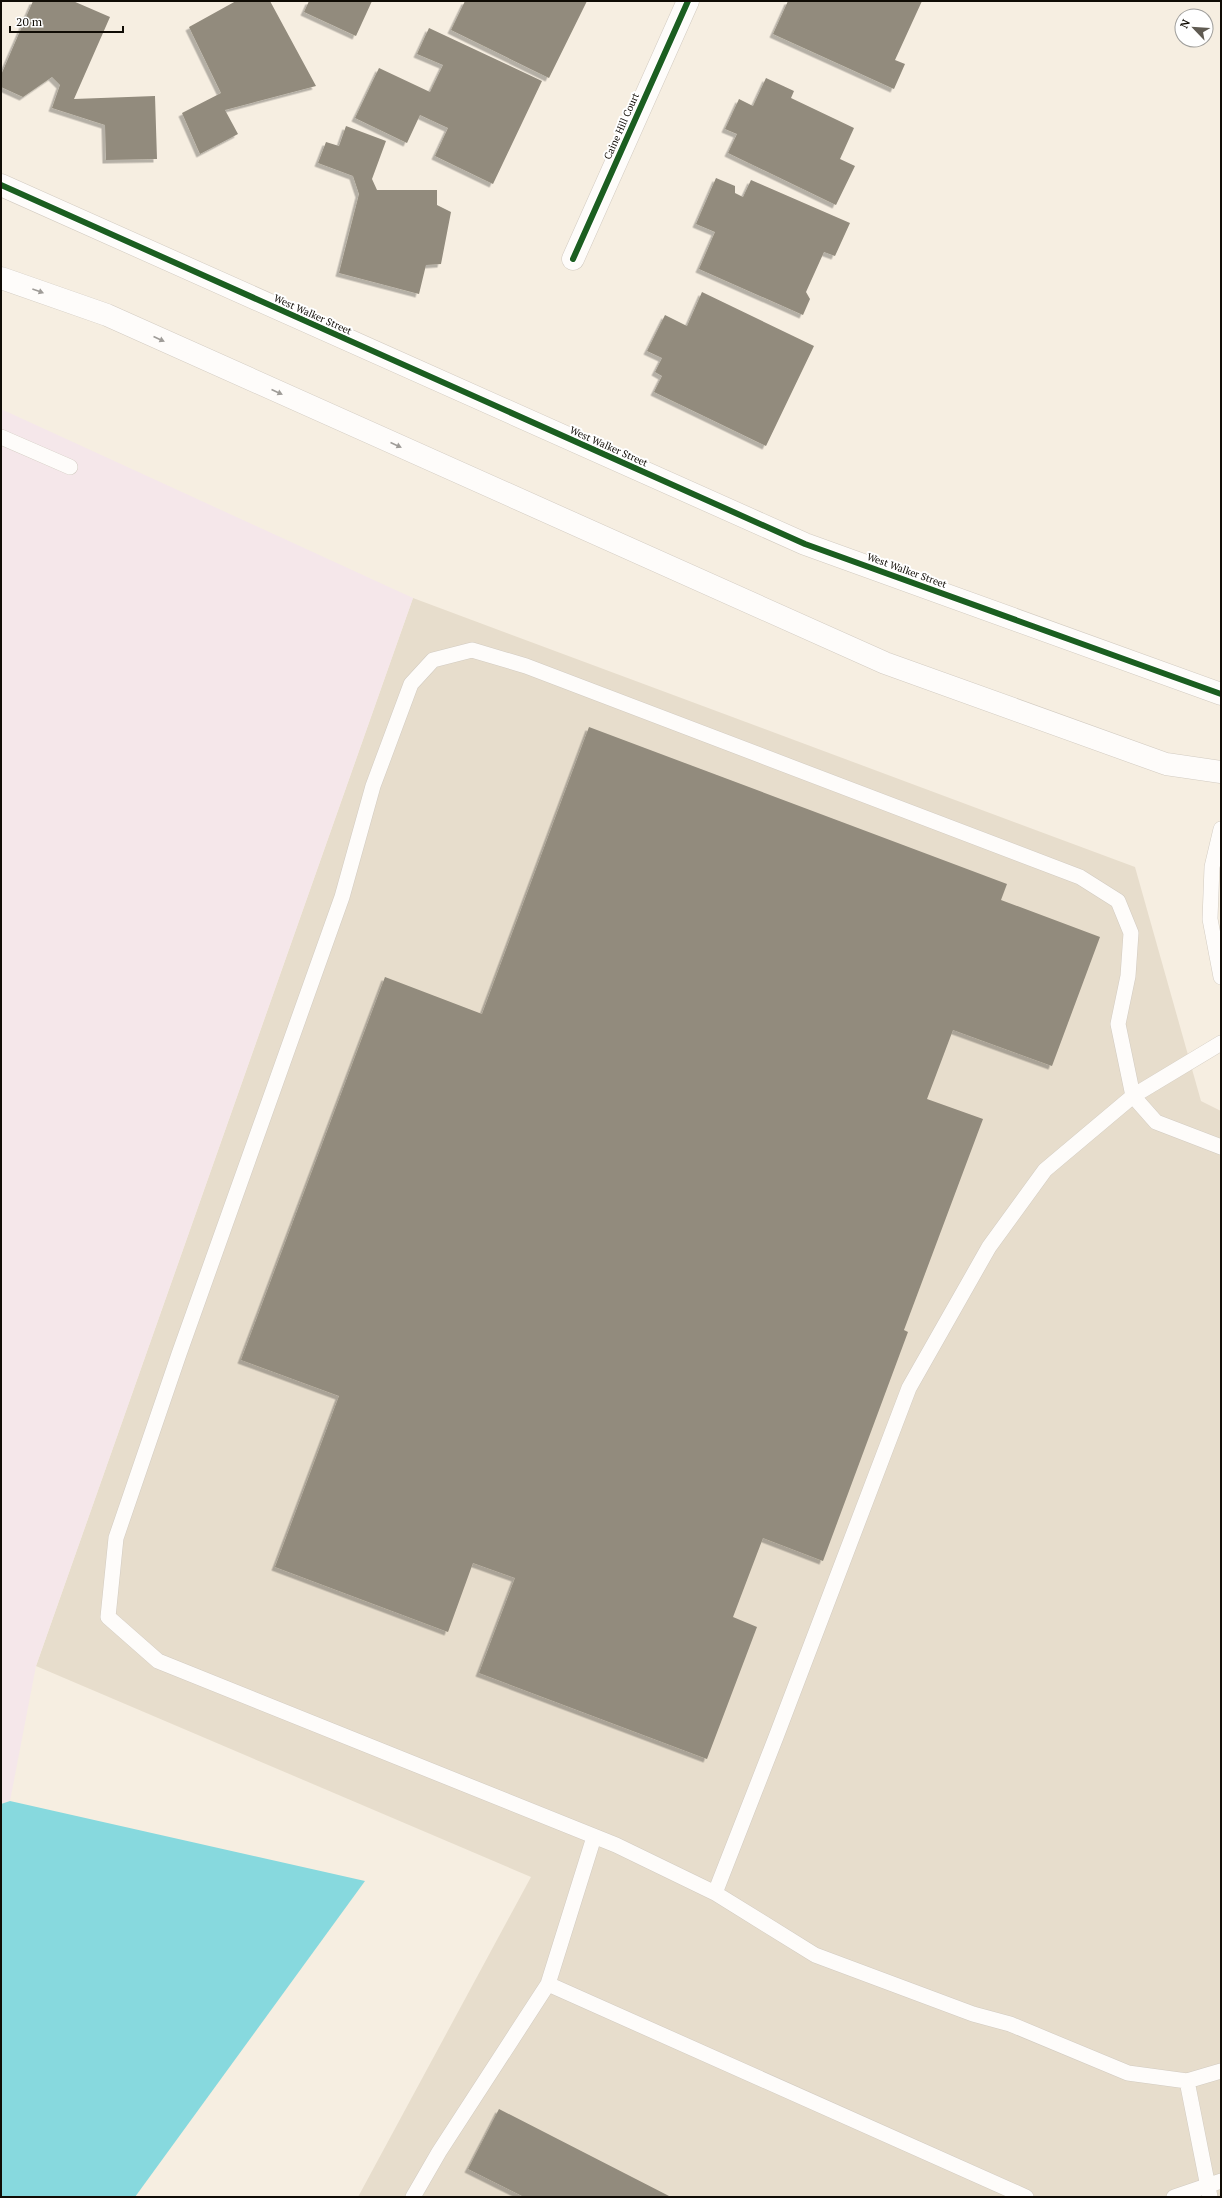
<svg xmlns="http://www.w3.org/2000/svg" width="1222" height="2198" viewBox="0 0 1222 2198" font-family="'PT Serif',serif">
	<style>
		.commercial { fill: #e7ddcc }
		.education { fill: #f5e7ea }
		.water { fill: #87d9de }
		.building { fill: #928b7d; filter: url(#shadow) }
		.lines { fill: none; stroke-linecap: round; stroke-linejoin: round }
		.lane-casing { stroke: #d2cbc1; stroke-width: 16 }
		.street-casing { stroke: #d2cbc1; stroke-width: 23 }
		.secondary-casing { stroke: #d2cbc1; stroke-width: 23 }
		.lane { stroke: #fefcfa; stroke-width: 15 }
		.street { stroke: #fefcfa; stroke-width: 22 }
		.secondary { stroke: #fefcfa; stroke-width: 22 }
		.cycleway-casing { stroke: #fff; stroke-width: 8 }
		.cycleway { stroke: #1b5e20; stroke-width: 6 }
		.oneway { fill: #9f9c98 }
		.labels { text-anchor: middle; stroke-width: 4; stroke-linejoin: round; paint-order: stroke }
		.street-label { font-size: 10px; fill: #100c05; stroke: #fff }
	</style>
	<defs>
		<filter id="shadow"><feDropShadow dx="-3.5" dy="3.5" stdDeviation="0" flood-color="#0004"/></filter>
	</defs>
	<rect width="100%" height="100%" fill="#f6eee1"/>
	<path class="commercial" d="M 413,598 L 1135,867 L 1201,1101 L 1221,1111 L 1221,2197 L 358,2197 L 531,1877 L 36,1666 Z"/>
	<path class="education" d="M 1,409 L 413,598 L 36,1666 L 10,1801 L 1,1804 Z"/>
	<path class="water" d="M 10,1801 L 365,1881 L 135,2197 L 1,2197 L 1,1804 Z"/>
	<path class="building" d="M 33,1 L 73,1 L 110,17 L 74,99 L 155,96 L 157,159 L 106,160 L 105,125 L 52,108 L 60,85 L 52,77 L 23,97 L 1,87 L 1,75 Z
		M 236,1 L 270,1 L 316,86 L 225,110 L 238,134 L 200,154 L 182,113 L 221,93 L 189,27 Z
		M 309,1 L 372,1 L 356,36 L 304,12 Z
		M 465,1 L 587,1 L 549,78 L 451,30 Z
		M 788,1 L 922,1 L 895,60 L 905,64 L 894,89 L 773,34 Z
		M 429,28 L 542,81 L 493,184 L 435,156 L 448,128 L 420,115 L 407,143 L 355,118 L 379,68 L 430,92 L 443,65 L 417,54 Z
		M 766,78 L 794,91 L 791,98 L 854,128 L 840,159 L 855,166 L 836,205 L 728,153 L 737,134 L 725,129 L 739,99 L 753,106 Z
		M 346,126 L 386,141 L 372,179 L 377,190 L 437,190 L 437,205 L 451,212 L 441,264 L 426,265 L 419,294 L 339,273 L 359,194 L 353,176 L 318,163 L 326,142 L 339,146 Z
		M 716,178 L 735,186 L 735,193 L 743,197 L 751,180 L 850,223 L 835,256 L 824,252 L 806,292 L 810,299 L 803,315 L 699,269 L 715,232 L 696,224 Z
		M 702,292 L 814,346 L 766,446 L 654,392 L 662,376 L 655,372 L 662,358 L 647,351 L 665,315 L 687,326 Z
		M 589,727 L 1007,884 L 1001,900 L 1100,937 L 1052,1066 L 953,1030 L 927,1099 L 983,1119 L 904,1330 L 908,1332 L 823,1561 L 763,1538 L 733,1617 L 757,1627 L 707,1759 L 479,1673 L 515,1578 L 473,1563 L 448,1632 L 275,1567 L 339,1396 L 241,1360 L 385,977 L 482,1014 Z
		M 499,2109 L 671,2197 L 524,2197 L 468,2169 Z"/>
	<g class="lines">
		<g class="lane-casing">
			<path id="lane" d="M 1,437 L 70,467
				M 1221,829 L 1212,867 L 1210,919 L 1221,977
				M 1221,1147 L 1156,1122 L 1133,1096 L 1118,1024 L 1128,976 L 1131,933 L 1118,901 L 1080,877 L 526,666 L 472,650 L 433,660 L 411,684 L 373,786 L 342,897 L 179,1354 L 116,1538 L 108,1617 L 158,1661 L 616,1845 L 715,1893 L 815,1955 L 973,2014 L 1010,2024 L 1128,2073 L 1187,2081 L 1221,2071
				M 715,1893 L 776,1737 L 909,1388 L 989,1247 L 1045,1170 L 1133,1096 L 1221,1043
				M 548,1984 L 1026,2197
				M 1187,2081 L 1210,2197
				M 413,2197 L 439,2152 L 548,1984 L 594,1837
				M 1174,2197 L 1221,2181"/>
		</g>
		<g class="street-casing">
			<path id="street" d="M 573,259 L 688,1"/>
		</g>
		<g class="secondary-casing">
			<path id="secondary" d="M 1,185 L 805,544 L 1221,694
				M 1,278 L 107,315 L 885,663 L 1166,764 L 1221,772"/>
		</g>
		<use href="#lane" class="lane"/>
		<use href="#street" class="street"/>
		<use href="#secondary" class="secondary"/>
		<g class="cycleway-casing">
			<path id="cycleway" d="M 1,185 L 805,544 L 1221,694
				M 573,259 L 688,1"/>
		</g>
		<use href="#cycleway" class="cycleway"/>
	</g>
	<defs><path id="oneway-solid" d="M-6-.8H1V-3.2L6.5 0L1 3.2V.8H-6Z"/></defs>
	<g class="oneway">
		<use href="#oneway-solid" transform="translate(38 291) rotate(20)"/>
		<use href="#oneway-solid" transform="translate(159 339) rotate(24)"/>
		<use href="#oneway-solid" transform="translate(277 392) rotate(24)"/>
		<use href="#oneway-solid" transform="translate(396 445) rotate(24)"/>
	</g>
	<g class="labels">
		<g class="street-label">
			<text transform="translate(621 126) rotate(-66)" y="4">Caine Hill Court</text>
			<text transform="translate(313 314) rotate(24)" y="4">West Walker Street</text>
			<text transform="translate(609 446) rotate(24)" y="4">West Walker Street</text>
			<text transform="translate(907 570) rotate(20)" y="4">West Walker Street</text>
		</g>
	</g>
	<rect width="1222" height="2198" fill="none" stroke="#100c05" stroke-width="4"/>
	<g transform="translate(1194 28) rotate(295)"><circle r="19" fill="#ffffff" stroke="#9f9e9b"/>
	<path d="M0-3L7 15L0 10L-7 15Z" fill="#605b52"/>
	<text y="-6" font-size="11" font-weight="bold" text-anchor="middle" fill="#100c05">N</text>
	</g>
	<path d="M10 26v6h113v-6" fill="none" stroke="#100c05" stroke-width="2"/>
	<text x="16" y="26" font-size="12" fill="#100c05" stroke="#ffffff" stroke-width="3" paint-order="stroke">20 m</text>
</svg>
